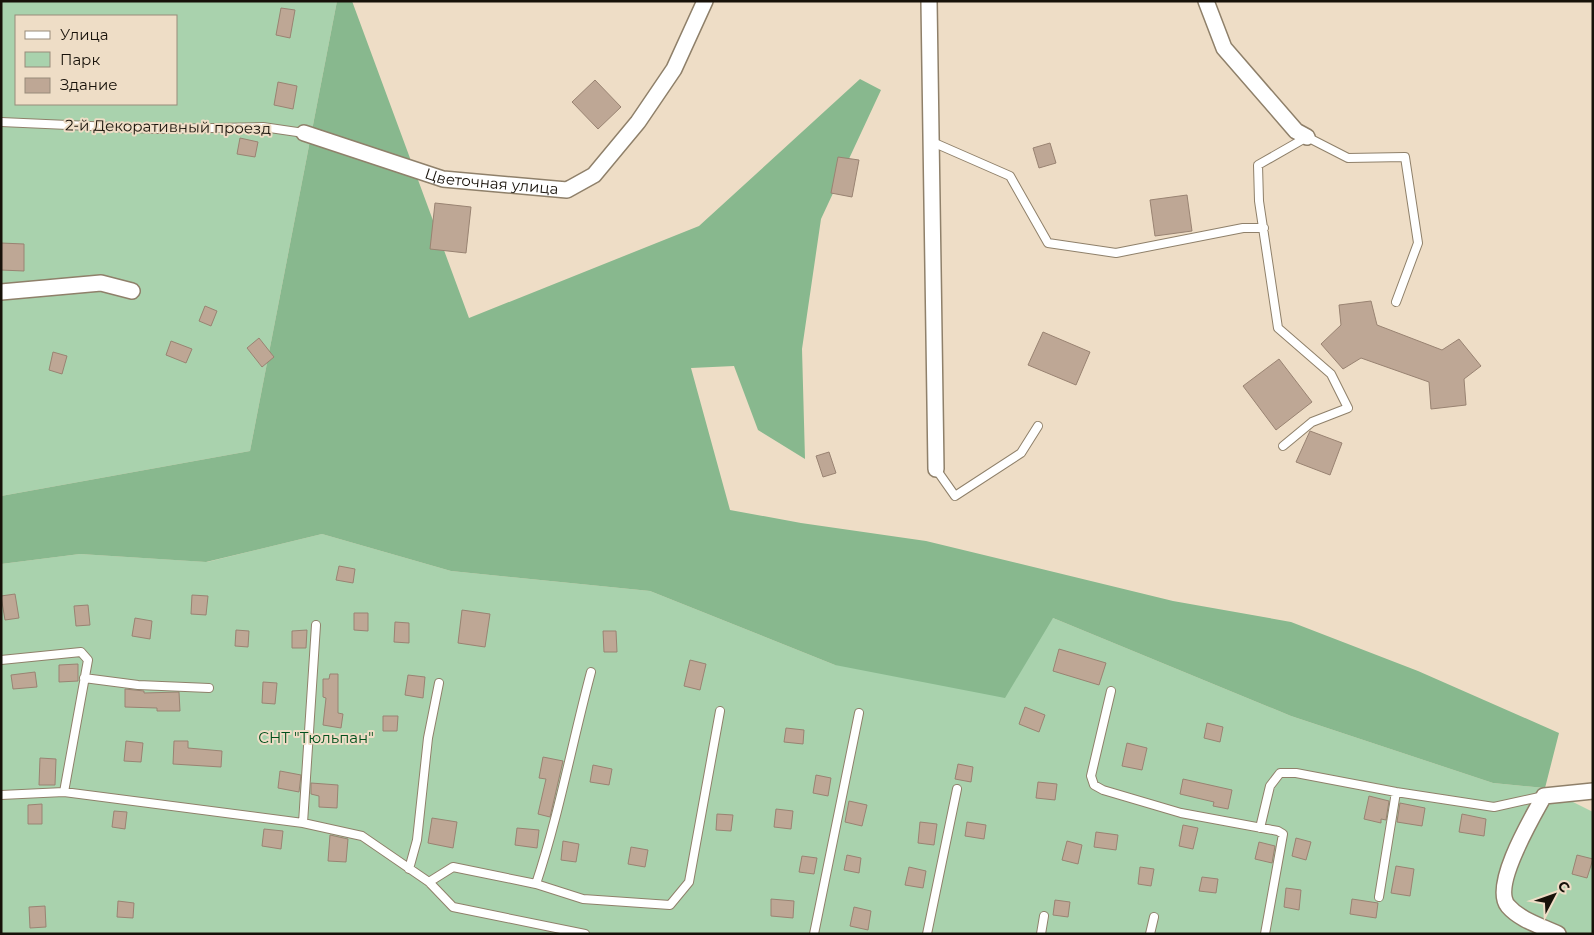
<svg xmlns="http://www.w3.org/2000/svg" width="1594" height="935" viewBox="0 0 1594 935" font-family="Montserrat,sans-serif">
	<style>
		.green { fill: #a9d2ad; fill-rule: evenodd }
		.forest { fill: #88b88e }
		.building { fill: #bea795; stroke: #998372 }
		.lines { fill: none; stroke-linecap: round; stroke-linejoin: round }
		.service-casing { stroke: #8f806a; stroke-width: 10 }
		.minor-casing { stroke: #8f806a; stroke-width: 18 }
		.service { stroke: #fff; stroke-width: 8 }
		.minor { stroke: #fff; stroke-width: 15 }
		.labels { text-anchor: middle; stroke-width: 4; stroke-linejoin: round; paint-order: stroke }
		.street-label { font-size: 15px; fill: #171109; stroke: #eeddc6 }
		.park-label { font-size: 15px; fill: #01501c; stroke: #eeddc6 }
	</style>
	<rect width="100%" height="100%" fill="#eeddc6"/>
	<path class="green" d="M 1,1 L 337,1 L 250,451 L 1,496 ZM 16,16 L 176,16 L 176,104 L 16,104 Z
		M 322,534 L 451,571 L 650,591 L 835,665 L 1053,618 L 1291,716 L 1493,783 L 1545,788 L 1593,812 L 1593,934 L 1,934 L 1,564 L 80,554 L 207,562 Z"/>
	<path class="forest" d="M 337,1 L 352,1 L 469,318 L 699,226 L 860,79 L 881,90 L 821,219 L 802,349 L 805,459 L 758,430 L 734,366 L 691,368 L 730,510 L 801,523 L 926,541 L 1173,601 L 1291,622 L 1418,671 L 1559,733 L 1545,788 L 1493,783 L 1291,716 L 1053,618 L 1005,698 L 835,665 L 650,591 L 451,571 L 322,534 L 206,562 L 80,554 L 1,564 L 1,496 L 250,451 Z"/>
	<path class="building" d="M 281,8 L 295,10 L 290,38 L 276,35 Z
		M 595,80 L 621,107 L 598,129 L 572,102 Z
		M 278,82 L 297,86 L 293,109 L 274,105 Z
		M 240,138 L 258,142 L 255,157 L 237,154 Z
		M 1050,143 L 1056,163 L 1039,168 L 1033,148 Z
		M 838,157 L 859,160 L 852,197 L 831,193 Z
		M 1187,195 L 1192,231 L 1155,236 L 1150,200 Z
		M 435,203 L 471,207 L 466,253 L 430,249 Z
		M 1,243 L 24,244 L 24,271 L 1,270 Z
		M 1371,301 L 1377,325 L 1442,350 L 1459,339 L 1481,366 L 1464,379 L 1466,405 L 1431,409 L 1429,382 L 1361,358 L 1343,369 L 1321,344 L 1341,325 L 1339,305 Z
		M 205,306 L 217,311 L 211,326 L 199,321 Z
		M 1043,332 L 1090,352 L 1076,385 L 1028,365 Z
		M 259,338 L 274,357 L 262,367 L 247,348 Z
		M 171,341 L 192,349 L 186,363 L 166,355 Z
		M 53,352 L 67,356 L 62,374 L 49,370 Z
		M 1279,359 L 1312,402 L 1276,430 L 1243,386 Z
		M 1310,431 L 1342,443 L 1330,475 L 1296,462 Z
		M 829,452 L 836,473 L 823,477 L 816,456 Z
		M 339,566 L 355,569 L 353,583 L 336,580 Z
		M 15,594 L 19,618 L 5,620 L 1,596 Z
		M 192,595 L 208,596 L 206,615 L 191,614 Z
		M 88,605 L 90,625 L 76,626 L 74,606 Z
		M 462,610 L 490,614 L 485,647 L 458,643 Z
		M 354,613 L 368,613 L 368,631 L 354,630 Z
		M 135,618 L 152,621 L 150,639 L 132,636 Z
		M 395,622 L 409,623 L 409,643 L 394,642 Z
		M 236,630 L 249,631 L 248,647 L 235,646 Z
		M 307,630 L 306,648 L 292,648 L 292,631 Z
		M 603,631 L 616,631 L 617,652 L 604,652 Z
		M 1059,649 L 1106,663 L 1099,685 L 1053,671 Z
		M 690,660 L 706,664 L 700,690 L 684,686 Z
		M 78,664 L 78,681 L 59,682 L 59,665 Z
		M 35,672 L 37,687 L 13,689 L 11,675 Z
		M 330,674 L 338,674 L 338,713 L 343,714 L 341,728 L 323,725 L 326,698 L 323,697 L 323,679 L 329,679 Z
		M 408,675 L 425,677 L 423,698 L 405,695 Z
		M 263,682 L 277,683 L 275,704 L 262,703 Z
		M 125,689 L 144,691 L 144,693 L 179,692 L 180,711 L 157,711 L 157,708 L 125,707 Z
		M 1025,707 L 1045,715 L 1039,732 L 1019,724 Z
		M 383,716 L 398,716 L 397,731 L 383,731 Z
		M 1207,723 L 1223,727 L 1220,742 L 1204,738 Z
		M 786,728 L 804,730 L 803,744 L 784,742 Z
		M 126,741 L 143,743 L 141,762 L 124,761 Z
		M 174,741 L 188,741 L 188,748 L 222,751 L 221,767 L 173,764 Z
		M 1127,743 L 1147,748 L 1142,770 L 1122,766 Z
		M 543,757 L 563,761 L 550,817 L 538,814 L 546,779 L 539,778 Z
		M 40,758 L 56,759 L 55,785 L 39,785 Z
		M 958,764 L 973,767 L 971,782 L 955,779 Z
		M 593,765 L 612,769 L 609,785 L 590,782 Z
		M 280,771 L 301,775 L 299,792 L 278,788 Z
		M 816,775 L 831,778 L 828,796 L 813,793 Z
		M 1183,779 L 1232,790 L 1228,809 L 1213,806 L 1214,802 L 1180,794 Z
		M 1038,782 L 1057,784 L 1055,800 L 1036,798 Z
		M 311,783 L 338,785 L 337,808 L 319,807 L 319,796 L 311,794 Z
		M 1369,796 L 1389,801 L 1386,820 L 1381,819 L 1381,823 L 1364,819 Z
		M 849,801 L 867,805 L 862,826 L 845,822 Z
		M 1400,803 L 1425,808 L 1422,826 L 1397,822 Z
		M 42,804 L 42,824 L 28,824 L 28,805 Z
		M 776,809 L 793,811 L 791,829 L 774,827 Z
		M 114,811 L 127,812 L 125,829 L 112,827 Z
		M 717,814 L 733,815 L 731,831 L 716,830 Z
		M 1462,814 L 1486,819 L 1484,836 L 1459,832 Z
		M 432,818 L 457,822 L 453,848 L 428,843 Z
		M 920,822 L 937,824 L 934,845 L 918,843 Z
		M 967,822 L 986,825 L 984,839 L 965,836 Z
		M 1183,825 L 1198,828 L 1193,849 L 1179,846 Z
		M 517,828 L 539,830 L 537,848 L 515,845 Z
		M 264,829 L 283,831 L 281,849 L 262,846 Z
		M 1096,832 L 1118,835 L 1116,850 L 1094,847 Z
		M 330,835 L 348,839 L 346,862 L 328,861 Z
		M 1296,838 L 1311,842 L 1306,860 L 1292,856 Z
		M 563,841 L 579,844 L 576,862 L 561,860 Z
		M 1067,841 L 1082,845 L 1078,864 L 1062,860 Z
		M 1259,842 L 1275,846 L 1272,863 L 1255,859 Z
		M 631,847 L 648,850 L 645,867 L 628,864 Z
		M 847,855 L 861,858 L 859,873 L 844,870 Z
		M 1577,855 L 1593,859 L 1587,878 L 1572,874 Z
		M 802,856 L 817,858 L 814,874 L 799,872 Z
		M 1396,866 L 1414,869 L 1410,896 L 1391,893 Z
		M 909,867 L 926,871 L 923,888 L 905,885 Z
		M 1140,867 L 1154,869 L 1151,886 L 1138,884 Z
		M 1202,877 L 1218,879 L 1216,893 L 1199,891 Z
		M 1286,888 L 1301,890 L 1299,910 L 1284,907 Z
		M 771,899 L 794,901 L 793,918 L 771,916 Z
		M 1352,899 L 1378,903 L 1376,918 L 1350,914 Z
		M 1055,900 L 1070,902 L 1068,917 L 1053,915 Z
		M 118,901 L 134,903 L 133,918 L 117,917 Z
		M 45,906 L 46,927 L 30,928 L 29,907 Z
		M 854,907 L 871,911 L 868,930 L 850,926 Z"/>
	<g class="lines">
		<g class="service-casing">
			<path id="service" d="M 1,122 L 157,129 L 263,127 L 304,133
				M 930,141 L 1010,176 L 1048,243 L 1116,253 L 1243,228 L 1264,228
				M 1283,446 L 1312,422 L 1348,408 L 1331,374 L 1278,328 L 1259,201 L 1258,165 L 1307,137 L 1348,158 L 1405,157 L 1418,243 L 1396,302
				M 936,469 L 955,496 L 1021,453 L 1038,426
				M 1,660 L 81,652 L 88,660 L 64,792
				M 84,678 L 138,685 L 209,688
				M 1111,691 L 1091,776 L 1094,785 L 1103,790 L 1181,813 L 1278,831 L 1283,834 L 1265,934
				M 1,795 L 64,792 L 303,823 L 362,836 L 429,882 L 453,907 L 585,934
				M 303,823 L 316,625
				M 1260,828 L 1270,786 L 1280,773 L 1296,773 L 1396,792 L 1494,807 L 1544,796
				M 409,869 L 417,840 L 428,738 L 439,683
				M 429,882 L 453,867 L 536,884 L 583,899 L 670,905 L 689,882 L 720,711
				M 536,884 C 559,815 572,743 591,672
				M 1379,897 L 1396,792
				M 814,934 L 859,713
				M 927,934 L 957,789
				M 1041,934 L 1044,916
				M 1150,934 L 1154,917"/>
		</g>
		<g class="minor-casing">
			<g id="minor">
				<path d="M 929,1 L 936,469"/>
				<path d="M 1206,1 L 1224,48 L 1296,131 L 1307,137"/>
				<path id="s1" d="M 304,133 L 443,179 L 567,190 L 594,175 L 638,122 L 674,69 L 705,1"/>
				<path d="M 1,292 L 101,283 L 132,291"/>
				<path d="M 1558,934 C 1541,926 1520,920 1508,906 C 1491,886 1533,816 1544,796 L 1593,791"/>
			</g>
		</g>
		<use href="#service" class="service"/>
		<use href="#minor" class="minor"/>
	</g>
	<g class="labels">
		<g class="street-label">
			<text transform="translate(168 127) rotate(1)" y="5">2-й Декоративный проезд</text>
			<text dy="5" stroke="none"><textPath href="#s1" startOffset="195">Цветочная улица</textPath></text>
		</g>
		<g class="park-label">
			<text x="316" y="743">СНТ "Тюльпан"</text>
		</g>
	</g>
	<rect width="1594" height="935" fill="none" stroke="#171109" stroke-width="5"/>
	<rect x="15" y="15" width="162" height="90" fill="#eeddc6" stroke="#988b7a"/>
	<rect x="25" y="31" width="25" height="8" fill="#ffffff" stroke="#988b7a"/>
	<text x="60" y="40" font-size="15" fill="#171109">Улица</text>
	<rect x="25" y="52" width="25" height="15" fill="#a9d2ad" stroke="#988b7a"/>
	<text x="60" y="65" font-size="15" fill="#171109">Парк</text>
	<rect x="25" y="78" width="25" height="15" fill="#bea795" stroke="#988b7a"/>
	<text x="60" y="90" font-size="15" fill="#171109">Здание</text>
	<g transform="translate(1554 895) rotate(49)" stroke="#eeddc6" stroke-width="4" paint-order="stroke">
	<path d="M0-4L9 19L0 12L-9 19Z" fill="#171109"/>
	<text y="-8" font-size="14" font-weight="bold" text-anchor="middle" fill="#171109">С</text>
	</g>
</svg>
